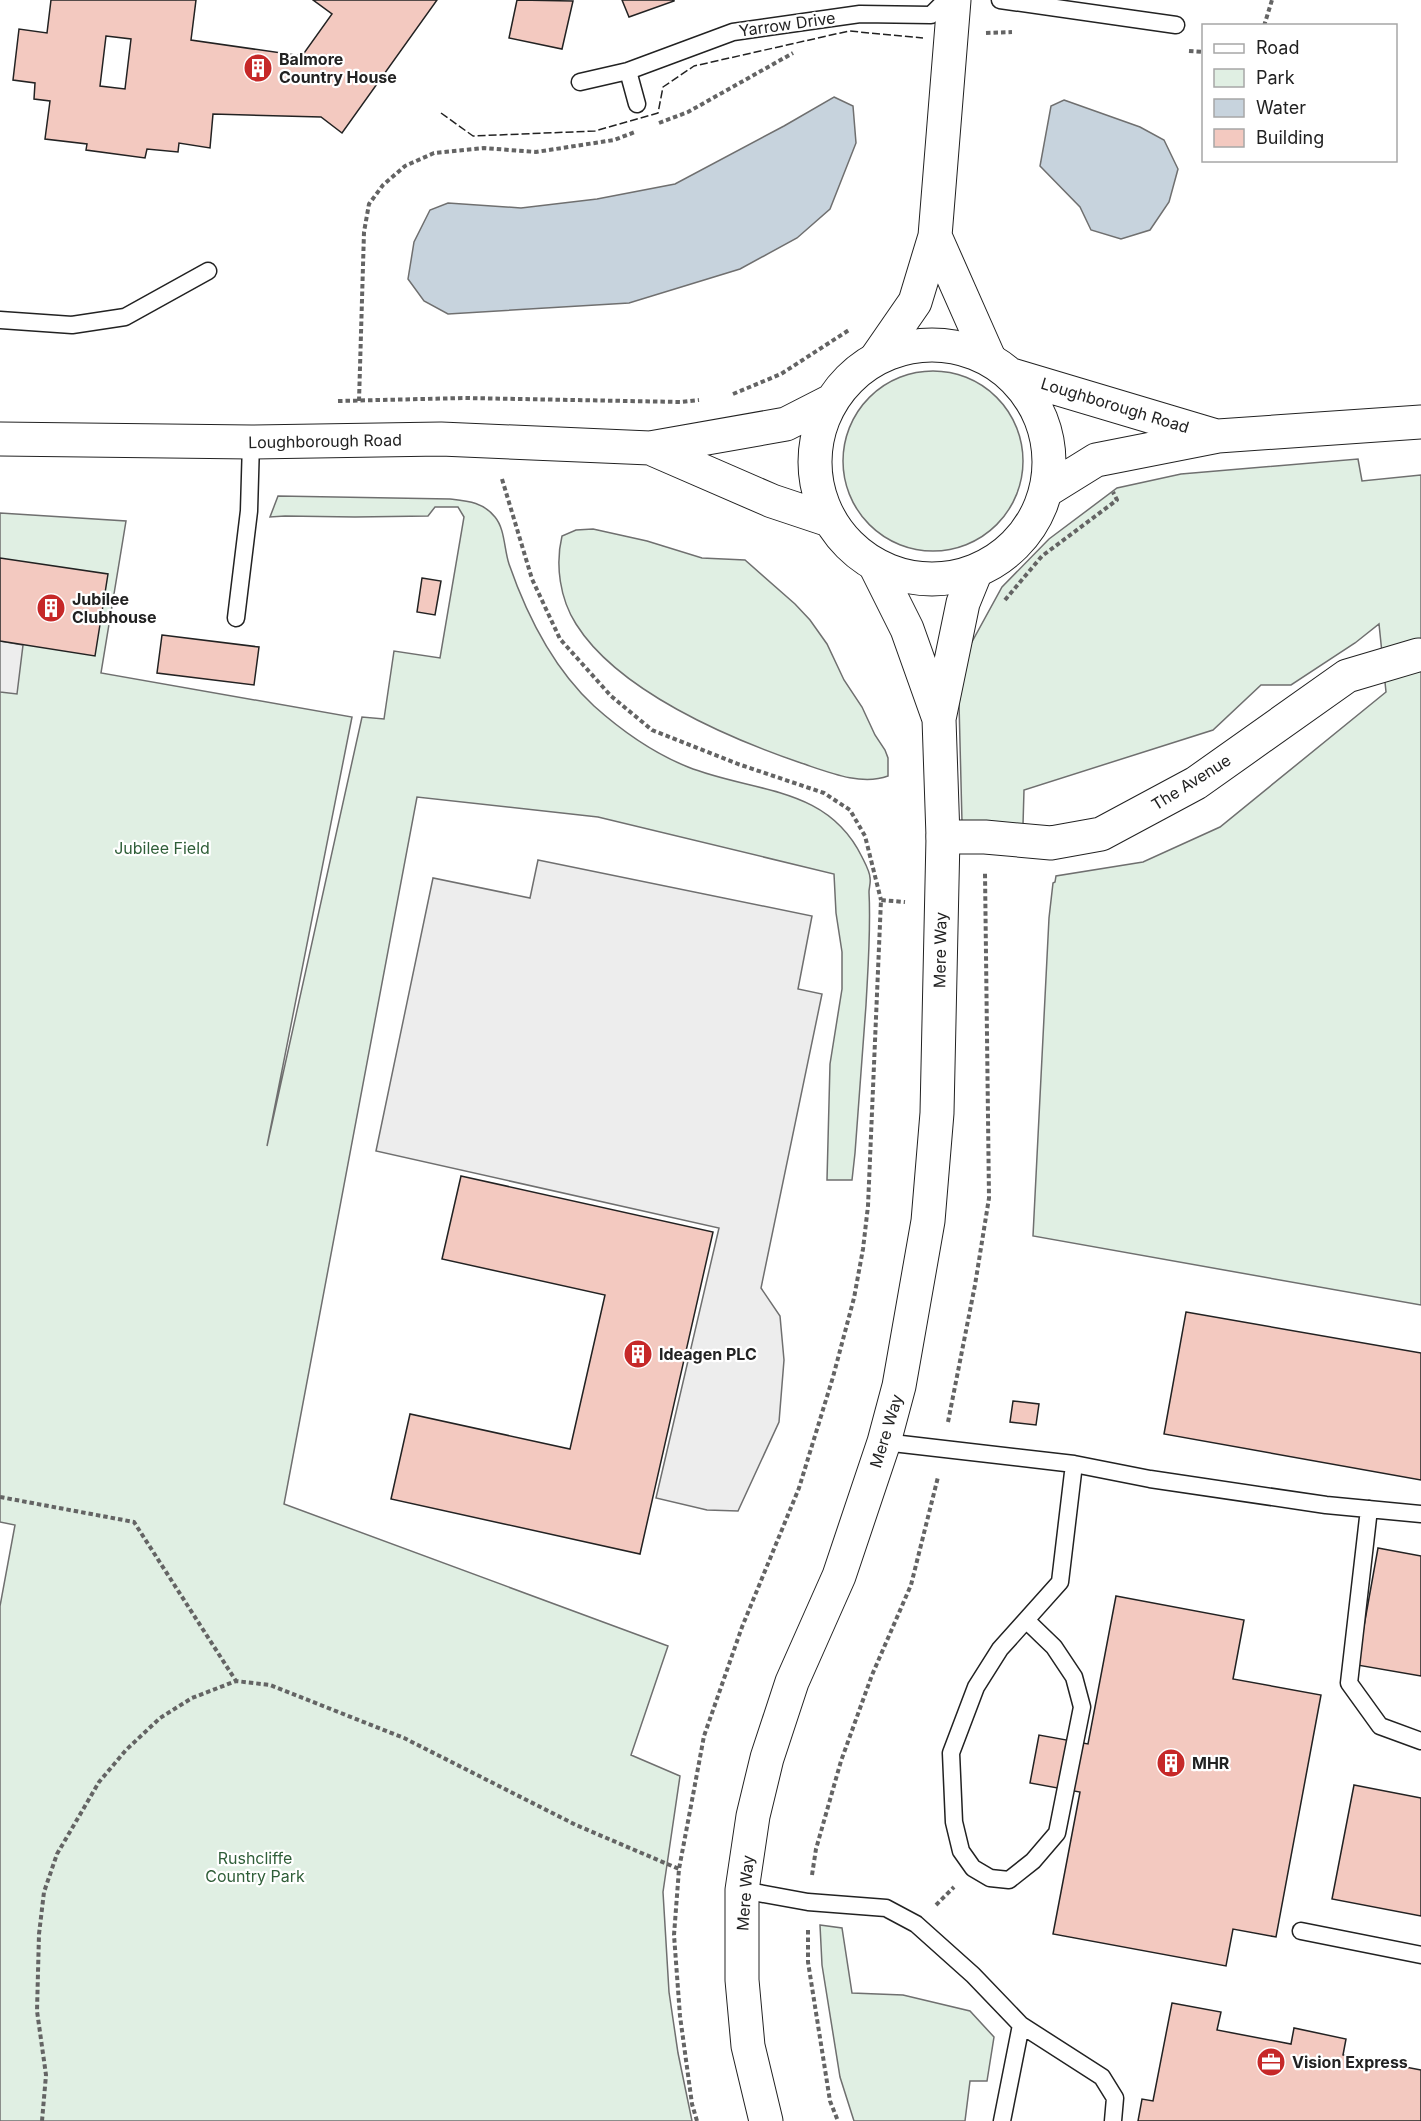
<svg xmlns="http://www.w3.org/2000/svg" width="1421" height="2121" viewBox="0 0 1421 2121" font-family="Inter,sans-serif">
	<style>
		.green { fill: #e0efe3; stroke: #6f6f6f; stroke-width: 1.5 }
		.parking { fill: #ededed; stroke: #6f6f6f; stroke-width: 1.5 }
		.water { fill: #c7d3dd; stroke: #6f6f6f; stroke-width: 1.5 }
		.building { fill: #f3c9c0; stroke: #222; stroke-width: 1.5; fill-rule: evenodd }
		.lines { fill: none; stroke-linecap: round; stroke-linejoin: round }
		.lane-casing { stroke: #222; stroke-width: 19 }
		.street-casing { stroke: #222; stroke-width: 35 }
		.secondary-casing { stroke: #222; stroke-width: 35 }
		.primary-casing { stroke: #222; stroke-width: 35 }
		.path { stroke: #646464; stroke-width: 4; stroke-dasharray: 4.5 3; stroke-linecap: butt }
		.lane { stroke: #fff; stroke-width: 16 }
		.street { stroke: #fff; stroke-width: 33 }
		.secondary { stroke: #fff; stroke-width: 33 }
		.primary { stroke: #fff; stroke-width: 33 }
		.fence { stroke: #222; stroke-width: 1.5; stroke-dasharray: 8 3; stroke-linecap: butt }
		.labels { text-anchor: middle; stroke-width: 4.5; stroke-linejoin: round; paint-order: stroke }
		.street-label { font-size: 16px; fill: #222; stroke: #fff }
		.poi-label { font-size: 16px; font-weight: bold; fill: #222; stroke: #fff; text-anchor: start }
		.park-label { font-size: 16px; fill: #2f5e38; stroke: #fff }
	</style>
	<rect width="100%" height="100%" fill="#fff"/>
	<path class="green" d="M843 461a90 90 0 1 1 180 0a90 90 0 1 1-180 0Z
		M 1358,459 L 1362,481 L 1421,475 L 1421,1305 L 1033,1236 L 1049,918 L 1053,883 L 1055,882 L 1056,876 L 1143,862 L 1220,827 L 1386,692 L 1379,624 L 1355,643 L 1291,685 L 1261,685 L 1213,730 L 1024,790 L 1023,825 L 962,822 L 959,703 L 967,651 L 1002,587 L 1049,539 L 1117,488 L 1181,474 Z
		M 278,496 L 450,499 C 468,501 483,502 495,517 C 505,529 504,549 509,564 C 527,616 553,668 594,706 C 623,732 653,753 688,767 C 753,793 827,785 862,857 C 865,863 870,872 870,878 C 871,883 869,887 869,892 C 871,930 868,967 866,1005 C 862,1054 859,1104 855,1153 L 852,1180 L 827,1180 L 830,1064 L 842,989 L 842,952 L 836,913 L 834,874 L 598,817 L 417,797 L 284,1504 L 668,1646 L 631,1755 L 680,1776 L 663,1892 L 669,1992 L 678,2053 L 692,2121 L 0,2121 L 0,1606 L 15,1525 L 0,1522 L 0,513 L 126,521 L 101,673 L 352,717 L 267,1146 L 362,717 L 384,719 L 394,651 L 440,658 L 464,517 L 458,507 L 435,507 L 428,516 L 355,517 L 285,516 L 270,517 Z
		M 593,529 L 647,541 L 702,558 L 745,560 L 795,604 L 810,620 L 827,644 L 844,680 L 862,707 L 875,735 L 885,750 L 888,758 L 888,776 C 861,786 828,772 801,763 C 728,738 618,691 576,624 C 560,599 555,565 562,536 L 576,530 Z
		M 820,1925 L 842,1928 L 852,1993 L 903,1995 L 970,2011 L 994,2037 L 987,2081 L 970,2081 L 965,2121 L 854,2121 L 840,2077 L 822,1965 Z"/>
	<path class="parking" d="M 0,641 L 23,645 L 17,694 L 0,692 Z
		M 538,860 L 812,916 L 798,989 L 822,994 L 761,1288 L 780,1316 L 784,1360 L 779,1422 L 738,1511 L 707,1510 L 656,1498 L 719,1228 L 376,1151 L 433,878 L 530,898 Z"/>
	<path class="water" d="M 834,97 L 853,106 L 856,143 L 830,209 L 797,238 L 740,269 L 629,303 L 448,314 L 424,301 L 408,279 L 414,242 L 430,210 L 448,203 L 521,208 L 597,199 L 675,184 L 784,126 Z
		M 1064,100 L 1140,127 L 1164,140 L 1178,169 L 1169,202 L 1150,230 L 1121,239 L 1091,230 L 1080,207 L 1040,166 L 1051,106 Z"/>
	<path class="building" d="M 51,0 L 196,0 L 191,40 L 302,56 L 332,14 L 313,0 L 437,0 L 342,133 L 321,117 L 213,114 L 210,148 L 179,143 L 178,152 L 147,149 L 145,158 L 86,150 L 87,144 L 45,139 L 50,101 L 34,99 L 35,83 L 13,80 L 19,29 L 47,33 ZM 106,36 L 131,39 L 125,89 L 100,86 Z
		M 517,0 L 573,1 L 562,49 L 509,38 Z
		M 622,0 L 674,0 L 674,1 L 629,17 Z
		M 0,558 L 108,574 L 95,656 L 0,641 Z
		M 422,578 L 441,581 L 435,615 L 417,612 Z
		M 162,635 L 259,647 L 254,685 L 157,673 Z
		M 461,1176 L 713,1232 L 640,1554 L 391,1499 L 410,1414 L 570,1449 L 605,1295 L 442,1259 Z
		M 1186,1312 L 1421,1353 L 1421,1480 L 1164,1434 Z
		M 1013,1401 L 1039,1404 L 1036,1425 L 1010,1422 Z
		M 1378,1548 L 1421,1556 L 1421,1676 L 1357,1665 Z
		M 1116,1596 L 1244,1620 L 1233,1679 L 1321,1695 L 1276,1937 L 1233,1929 L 1226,1966 L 1053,1934 L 1080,1792 L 1030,1783 L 1039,1735 L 1088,1744 Z
		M 1354,1785 L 1421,1798 L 1421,1916 L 1332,1899 Z
		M 1172,2003 L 1221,2012 L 1217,2030 L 1291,2044 L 1294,2028 L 1346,2039 L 1343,2055 L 1421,2070 L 1421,2121 L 1138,2121 L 1142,2099 L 1153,2101 Z"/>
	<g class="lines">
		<g class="lane-casing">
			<path id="lane" d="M 1000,0 L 1176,25
				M 628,71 L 637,104
				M 580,82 L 628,71 L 733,32 L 860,14 L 931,15 L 946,0
				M 0,320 L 72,325 L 125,317 L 208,271
				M 236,618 L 249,511 L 251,442
				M 884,1442 L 1074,1464 L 1150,1479 L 1326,1505 L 1421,1514
				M 1369,1509 L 1349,1683 L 1380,1726 L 1421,1741
				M 1026,1620 L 1054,1647 L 1074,1677 L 1082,1707 L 1057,1833 L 1033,1861 L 1009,1880 L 990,1878 L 973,1868 L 961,1851 L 954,1822 L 951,1753 L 976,1687 L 1000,1649 L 1060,1582 L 1074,1464
				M 742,1890 L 808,1902 L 886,1908 L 916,1924 L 973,1975 L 1021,2025 L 1102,2077 L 1115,2098 L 1113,2121
				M 1301,1931 L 1421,1955
				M 1002,2121 L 1021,2025"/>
		</g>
		<g class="street-casing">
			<path id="street" d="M 935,236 L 989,358
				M 877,357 L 915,302 L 935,236 L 954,0
				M 943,837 L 985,837 L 1051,843 L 1101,834 L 1196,783 L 1347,676 L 1418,655"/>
		</g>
		<g class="secondary-casing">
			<path id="secondary" d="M 875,565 L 907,629 L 939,719
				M 766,2121 L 748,2046 L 742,1980 L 742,1890 L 753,1816 L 767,1758 L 792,1682 L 839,1576 L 884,1442 L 899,1386 L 928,1221 L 937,1113 L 943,837 L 939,719 L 963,603 L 976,571"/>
		</g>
		<g class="primary-casing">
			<path id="primary" d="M815 462a117 117 0 1 1 234 0a117 117 0 1 1-234 0Z
				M 1012,375 L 1213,435
				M 0,439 L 251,442 L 441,439 L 650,448 L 786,424 L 831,401
				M 650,448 L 772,501 L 829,520
				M 1046,491 L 1096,460 L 1218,436 L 1421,422"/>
		</g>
		<path class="path" d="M 1264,26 L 1272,0
			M 986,33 L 1012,32
			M 1189,51 L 1204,52
			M 659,123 L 688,112 L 793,53
			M 733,394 L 781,374 L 849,330
			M 338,401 L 465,398 L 681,402 L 699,400
			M 359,401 L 364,232 L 369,204 L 383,185 L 405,166 L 434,153 L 484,148 L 536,152 L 614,140 L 635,132
			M 502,479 L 532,579 L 560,639 L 611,696 L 652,730 L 738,764 L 824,793 L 850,810 L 865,836 L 881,900
			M 1005,600 L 1042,556 L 1117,500 L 1113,492
			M 948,1422 L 975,1285 L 989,1198 L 985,873
			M 0,1497 L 134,1522 L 236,1681
			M 812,1875 L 816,1849 L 841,1761 L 872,1675 L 911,1585 L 938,1477
			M 936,1905 L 954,1887
			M 808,1930 L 808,1962 L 830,2101 L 838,2121
			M 42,2121 L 46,2075 L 37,2011 L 39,1934 L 44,1892 L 57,1854 L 99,1782 L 126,1750 L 160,1718 L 192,1698 L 236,1681 L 270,1685 L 404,1738 L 576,1825 L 679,1869
			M 697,2121 L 692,2104 L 680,2016 L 674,1935 L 679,1869 L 693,1795 L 704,1736 L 742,1627 L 799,1488 L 833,1377 L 854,1298 L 863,1249 L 868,1206 L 881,900 L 905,902"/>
		<use href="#lane" class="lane"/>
		<use href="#street" class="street"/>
		<use href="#secondary" class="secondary"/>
		<use href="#primary" class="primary"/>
		<path class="fence" d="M 441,113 L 473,136 L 595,131 L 658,113 L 663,87 L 694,66 L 849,31 L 923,38"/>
	</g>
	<defs>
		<g id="building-disc" transform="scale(1.5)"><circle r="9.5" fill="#c62828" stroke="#fff"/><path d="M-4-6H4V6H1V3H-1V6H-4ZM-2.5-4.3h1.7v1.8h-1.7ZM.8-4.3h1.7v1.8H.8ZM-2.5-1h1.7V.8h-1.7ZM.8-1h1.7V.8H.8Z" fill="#fff"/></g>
		<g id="office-disc" transform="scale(1.5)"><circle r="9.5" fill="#c62828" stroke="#fff"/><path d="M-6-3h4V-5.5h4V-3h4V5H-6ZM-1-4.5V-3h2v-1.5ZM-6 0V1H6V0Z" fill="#fff"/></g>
	</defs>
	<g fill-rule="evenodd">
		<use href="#building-disc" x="258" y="68"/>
		<use href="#building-disc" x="51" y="608"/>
		<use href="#building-disc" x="638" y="1354"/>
		<use href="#building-disc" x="1171" y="1763"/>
		<use href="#office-disc" x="1271" y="2062"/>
	</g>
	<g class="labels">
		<g class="street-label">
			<text transform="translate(787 24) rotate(-8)" y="6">Yarrow Drive</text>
			<text transform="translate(1115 405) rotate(17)" y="6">Loughborough Road</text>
			<text transform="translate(325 441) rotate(-1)" y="6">Loughborough Road</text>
			<text transform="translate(1191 782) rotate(-32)" y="6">The Avenue</text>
			<text transform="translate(940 950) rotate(-89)" y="6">Mere Way</text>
			<text transform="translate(886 1431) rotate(-73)" y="6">Mere Way</text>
			<text transform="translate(745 1893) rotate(-86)" y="6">Mere Way</text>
		</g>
		<g class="poi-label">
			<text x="279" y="65">Balmore<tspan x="279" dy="18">Country House</tspan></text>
			<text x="72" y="605">Jubilee<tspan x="72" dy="18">Clubhouse</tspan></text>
			<text x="659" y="1360">Ideagen PLC</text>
			<text x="1192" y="1769">MHR</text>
			<text x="1292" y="2068">Vision Express</text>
		</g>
		<g class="park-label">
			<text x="162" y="854">Jubilee Field</text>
			<text x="255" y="1864">Rushcliffe<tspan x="255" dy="18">Country Park</tspan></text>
		</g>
	</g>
	<rect x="1202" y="24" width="195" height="138" fill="#ffffff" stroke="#a7a7a7" stroke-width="1.5"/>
	<rect x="1214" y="44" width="30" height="9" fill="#ffffff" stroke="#a7a7a7" stroke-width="1.5"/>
	<text x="1256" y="54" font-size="18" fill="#222222">Road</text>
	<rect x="1214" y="69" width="30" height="18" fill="#e0efe3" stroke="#a7a7a7" stroke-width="1.5"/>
	<text x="1256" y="84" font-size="18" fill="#222222">Park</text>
	<rect x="1214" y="99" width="30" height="18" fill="#c7d3dd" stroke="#a7a7a7" stroke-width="1.5"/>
	<text x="1256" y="114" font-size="18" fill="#222222">Water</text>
	<rect x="1214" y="129" width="30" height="18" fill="#f3c9c0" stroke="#a7a7a7" stroke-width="1.5"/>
	<text x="1256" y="144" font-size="18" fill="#222222">Building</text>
</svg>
